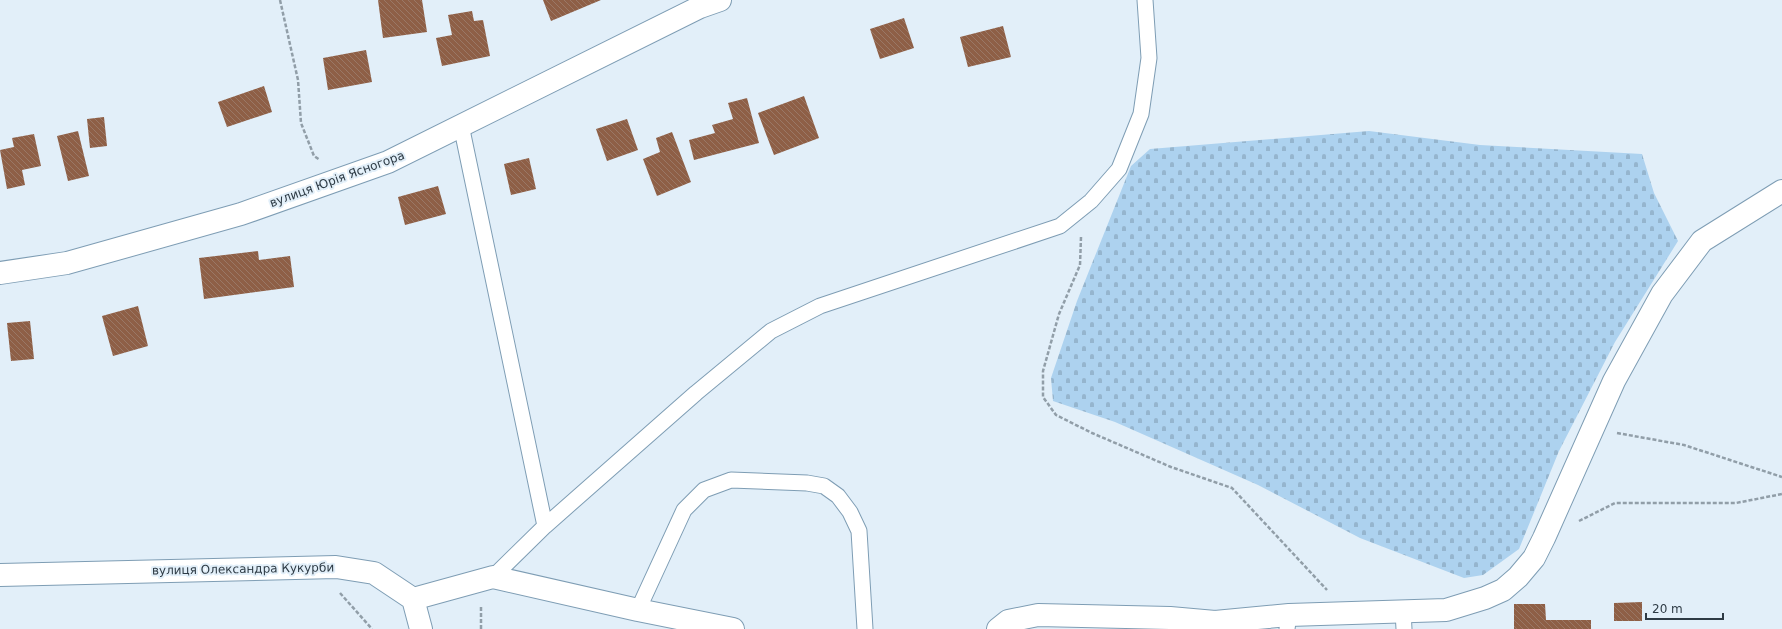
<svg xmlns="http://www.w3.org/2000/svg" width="1782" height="629" viewBox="0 0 1782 629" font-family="'DejaVu Sans',sans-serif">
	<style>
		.cemetery { fill: url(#cemetery-stones) }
		.building { fill: url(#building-back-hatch) }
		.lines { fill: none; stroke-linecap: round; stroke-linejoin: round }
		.lane-casing { stroke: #7e9db4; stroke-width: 17 }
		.street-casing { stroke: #7e9db4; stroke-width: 24 }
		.secondary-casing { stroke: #7e9db4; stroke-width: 24 }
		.path { stroke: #919ea8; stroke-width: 2.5; stroke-dasharray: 4 2; stroke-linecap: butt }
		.lane { stroke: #fff; stroke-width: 15 }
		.street { stroke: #fff; stroke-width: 22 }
		.secondary { stroke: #fff; stroke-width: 22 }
		.labels { text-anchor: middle; stroke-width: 4; stroke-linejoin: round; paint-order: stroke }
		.street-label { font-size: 12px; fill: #2e3b45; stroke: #e2eff9 }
	</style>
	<defs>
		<pattern id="cemetery-stones" width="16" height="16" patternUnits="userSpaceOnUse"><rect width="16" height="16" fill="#add2ef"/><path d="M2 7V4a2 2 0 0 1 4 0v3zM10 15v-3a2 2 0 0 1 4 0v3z" fill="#95b5ce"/></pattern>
		<pattern id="building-back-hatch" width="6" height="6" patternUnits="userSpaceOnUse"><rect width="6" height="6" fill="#8e5f46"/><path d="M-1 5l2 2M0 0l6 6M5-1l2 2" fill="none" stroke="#9a7866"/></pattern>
	</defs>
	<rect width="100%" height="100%" fill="#e2eff9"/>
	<path class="cemetery" d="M 1369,131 L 1480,145 L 1642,154 L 1654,193 L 1678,241 L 1615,342 L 1559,451 L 1519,549 L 1483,575 L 1464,578 L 1360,538 L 1258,485 L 1115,422 L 1053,401 L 1051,378 L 1077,301 L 1131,166 L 1150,149 Z"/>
	<path class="building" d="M 378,0 L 422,0 L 427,32 L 383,38 Z
		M 543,0 L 601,0 L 551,21 Z
		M 472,11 L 474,21 L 483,20 L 490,56 L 442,66 L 436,38 L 452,35 L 448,15 Z
		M 904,18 L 914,48 L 880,59 L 870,29 Z
		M 1003,26 L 1011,57 L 968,67 L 960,37 Z
		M 366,50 L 372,82 L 328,90 L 323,58 Z
		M 264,86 L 272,112 L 227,127 L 218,102 Z
		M 804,96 L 819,138 L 774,155 L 758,113 Z
		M 747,98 L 759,143 L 694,160 L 689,140 L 715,133 L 712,125 L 733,119 L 728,103 Z
		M 104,117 L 107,146 L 90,148 L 87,119 Z
		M 627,119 L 638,150 L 607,161 L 596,129 Z
		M 78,131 L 89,176 L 68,181 L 57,136 Z
		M 672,132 L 691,182 L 657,196 L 643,159 L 660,152 L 656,138 Z
		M 34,134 L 41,166 L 22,170 L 25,185 L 7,189 L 0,150 L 14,147 L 12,138 Z
		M 529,158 L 536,189 L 511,195 L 504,164 Z
		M 438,186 L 446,214 L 405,225 L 398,197 Z
		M 258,251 L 259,260 L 290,256 L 294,287 L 204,299 L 199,258 Z
		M 138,306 L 148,346 L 113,356 L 102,316 Z
		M 30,321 L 34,359 L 11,361 L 7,323 Z
		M 1642,602 L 1642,621 L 1614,621 L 1614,603 Z
		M 1514,604 L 1545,604 L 1546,620 L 1591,620 L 1591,629 L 1514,629 Z"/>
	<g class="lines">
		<g class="lane-casing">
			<path id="lane" d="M 461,125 L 545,526
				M 493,577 L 545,526 L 696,393 L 771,331 L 820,306 L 1060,226 L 1091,201 L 1119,169 L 1141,114 L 1149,58 L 1145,0
				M 638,610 L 684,510 L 704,490 L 731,480 L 807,483 L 824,486 L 838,496 L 850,512 L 859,531 L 865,629
				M 1403,611 L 1404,629
				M 1287,629 L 1289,615"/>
		</g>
		<g class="street-casing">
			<path id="street" d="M 0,273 L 67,263 L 241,214 L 388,162 L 700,7 L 720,0
				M 413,599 L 493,577 L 638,610 L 733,629
				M 998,629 L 1008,621 L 1038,615 L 1170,618 L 1215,622 L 1289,615 L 1446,610 L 1485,598 L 1503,590 L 1518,577 L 1534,558 L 1544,538 L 1614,381 L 1662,294 L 1702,241 L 1782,191"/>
		</g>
		<g class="secondary-casing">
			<path id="secondary" d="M 0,575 L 336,567 L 374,573 L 413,599 L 421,629"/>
		</g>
		<path class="path" d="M 280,0 L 298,80 L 301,123 L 314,156 L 320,160
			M 1081,237 L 1080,265 L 1059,314 L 1043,371 L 1043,397 L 1056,415 L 1092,433 L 1171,467 L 1232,488 L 1327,590
			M 1617,433 L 1684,445 L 1782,477
			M 1579,521 L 1615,503 L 1736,503 L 1782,494
			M 340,593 L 372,629
			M 481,629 L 481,606"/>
		<use href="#lane" class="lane"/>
		<use href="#street" class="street"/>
		<use href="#secondary" class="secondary"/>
	</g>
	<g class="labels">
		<g class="street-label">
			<text transform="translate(337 179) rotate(-20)" y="4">вулиця Юрія Ясногора</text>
			<text transform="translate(243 569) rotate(-1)" y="4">вулиця Олександра Кукурби</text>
		</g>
	</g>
	<path d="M1646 613v6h77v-6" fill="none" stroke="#2e3b45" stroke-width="2"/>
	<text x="1652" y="613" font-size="12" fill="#2e3b45" stroke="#e2eff9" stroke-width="3" paint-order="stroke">20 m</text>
</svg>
